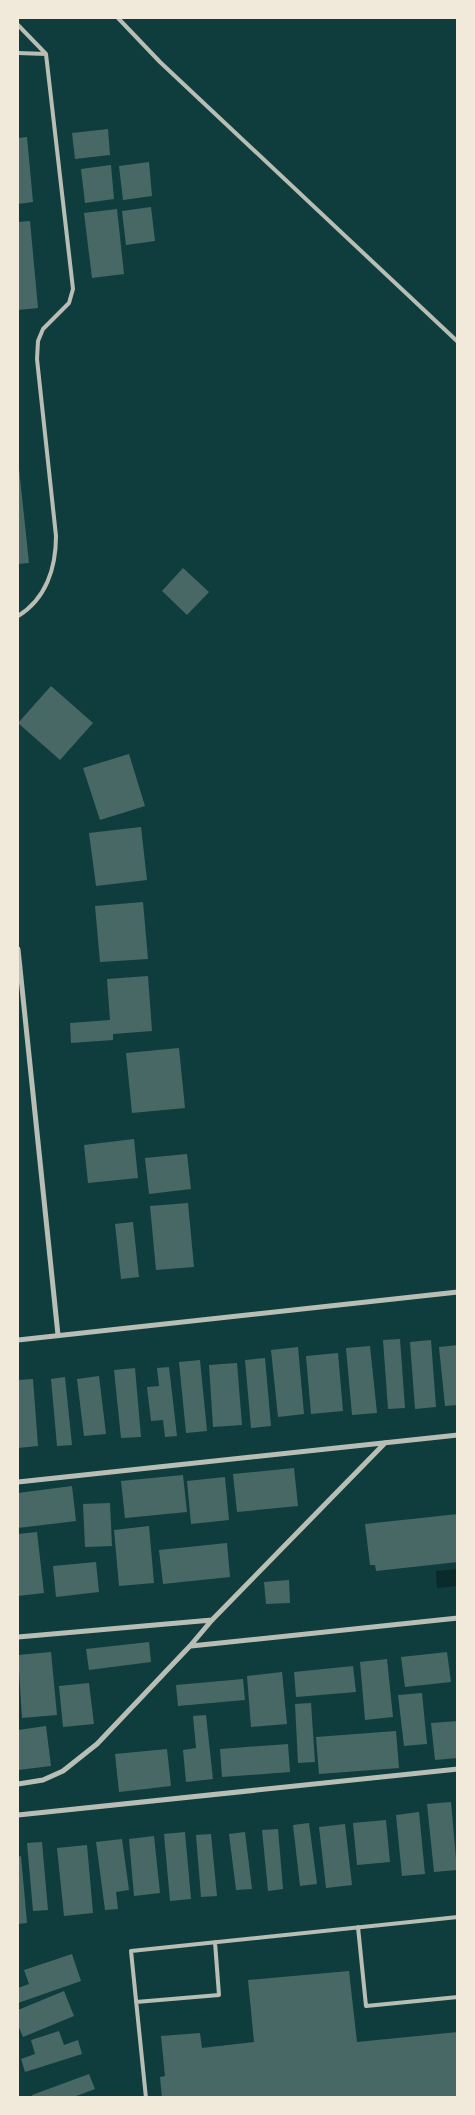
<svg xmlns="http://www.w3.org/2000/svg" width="475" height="2115" viewBox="0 0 475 2115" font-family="Signika,sans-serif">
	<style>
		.water { fill: #0a2a2b }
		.building { fill: #486865 }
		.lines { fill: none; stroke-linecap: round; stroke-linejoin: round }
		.service { stroke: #b8beb3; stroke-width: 4 }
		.minor { stroke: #b8beb3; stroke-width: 5 }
	</style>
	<rect width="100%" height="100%" fill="#0f3d3e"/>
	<path class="water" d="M 457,1569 L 457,1586 L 437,1588 L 436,1571 Z"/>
	<path class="building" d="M 108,129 L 110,155 L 75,159 L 72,133 Z
		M 27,137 L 33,202 L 18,204 L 18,138 Z
		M 149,162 L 152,196 L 123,200 L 119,166 Z
		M 111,165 L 114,199 L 85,203 L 81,169 Z
		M 151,207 L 155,241 L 126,245 L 122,211 Z
		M 117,209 L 124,274 L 92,278 L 84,213 Z
		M 30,221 L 38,308 L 18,310 L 18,222 Z
		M 18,459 L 29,563 L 18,564 Z
		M 183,568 L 209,592 L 187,615 L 162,591 Z
		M 51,686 L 93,723 L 60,760 L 18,723 Z
		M 129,754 L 145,806 L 100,820 L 83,768 Z
		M 141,827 L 147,880 L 96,886 L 89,833 Z
		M 143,902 L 148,959 L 100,962 L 95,906 Z
		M 148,976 L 152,1031 L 113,1034 L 113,1040 L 71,1043 L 70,1023 L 110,1020 L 107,979 Z
		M 179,1048 L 185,1108 L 132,1113 L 126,1053 Z
		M 134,1139 L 138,1178 L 88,1183 L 84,1145 Z
		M 187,1154 L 191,1189 L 149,1194 L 145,1158 Z
		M 188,1203 L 194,1267 L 156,1270 L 150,1206 Z
		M 133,1222 L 139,1277 L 121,1279 L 115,1224 Z
		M 400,1339 L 405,1408 L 388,1409 L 383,1340 Z
		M 431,1340 L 436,1407 L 415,1409 L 410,1342 Z
		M 458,1345 L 458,1405 L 445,1406 L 439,1347 Z
		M 370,1346 L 377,1413 L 352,1415 L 346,1348 Z
		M 298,1347 L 304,1414 L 278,1417 L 271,1350 Z
		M 338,1353 L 343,1411 L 311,1414 L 306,1356 Z
		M 265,1358 L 271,1426 L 251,1428 L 245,1360 Z
		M 200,1360 L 207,1431 L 186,1433 L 179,1362 Z
		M 237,1363 L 242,1425 L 213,1427 L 209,1365 Z
		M 169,1367 L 177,1436 L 165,1437 L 163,1420 L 151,1421 L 147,1387 L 159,1386 L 157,1368 Z
		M 135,1368 L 141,1437 L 121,1438 L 114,1370 Z
		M 99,1376 L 106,1434 L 84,1436 L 77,1379 Z
		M 65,1377 L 72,1445 L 57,1446 L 51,1379 Z
		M 33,1379 L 38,1446 L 18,1448 L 18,1380 Z
		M 294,1468 L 298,1506 L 237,1512 L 233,1474 Z
		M 183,1475 L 187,1512 L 125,1518 L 121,1481 Z
		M 225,1477 L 229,1520 L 191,1524 L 187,1481 Z
		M 72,1486 L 76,1521 L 18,1528 L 18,1493 Z
		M 110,1503 L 112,1546 L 85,1547 L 83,1504 Z
		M 458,1514 L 458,1562 L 376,1571 L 375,1565 L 370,1565 L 365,1524 Z
		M 149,1526 L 154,1583 L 119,1586 L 114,1530 Z
		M 37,1532 L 44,1593 L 18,1596 L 18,1534 Z
		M 227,1543 L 230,1577 L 163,1584 L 159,1550 Z
		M 96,1562 L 99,1592 L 56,1597 L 53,1566 Z
		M 289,1580 L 290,1603 L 266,1604 L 264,1582 Z
		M 149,1642 L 151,1662 L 89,1670 L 86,1649 Z
		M 51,1652 L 57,1715 L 22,1718 L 18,1655 Z
		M 447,1652 L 451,1682 L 405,1687 L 401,1657 Z
		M 387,1659 L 393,1717 L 365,1720 L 360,1662 Z
		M 353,1666 L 356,1692 L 296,1697 L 294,1672 Z
		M 282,1672 L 287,1724 L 251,1727 L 247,1676 Z
		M 243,1679 L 245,1700 L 178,1706 L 176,1685 Z
		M 89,1683 L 94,1724 L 63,1727 L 59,1686 Z
		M 422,1693 L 427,1744 L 404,1746 L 398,1695 Z
		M 311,1703 L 315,1762 L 298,1763 L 295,1704 Z
		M 206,1715 L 213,1779 L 186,1782 L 183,1750 L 196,1748 L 193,1716 Z
		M 458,1721 L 458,1758 L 435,1760 L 431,1723 Z
		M 46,1726 L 51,1766 L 18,1770 L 18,1730 Z
		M 396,1731 L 399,1768 L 319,1774 L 316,1737 Z
		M 288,1744 L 290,1772 L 222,1777 L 220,1749 Z
		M 167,1749 L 171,1786 L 119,1792 L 115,1754 Z
		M 451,1802 L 457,1870 L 434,1872 L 427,1804 Z
		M 419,1812 L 425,1874 L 402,1876 L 396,1815 Z
		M 386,1820 L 390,1862 L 357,1865 L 353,1823 Z
		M 309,1823 L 317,1884 L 300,1886 L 293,1825 Z
		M 345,1824 L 352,1885 L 326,1888 L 319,1827 Z
		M 278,1829 L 283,1889 L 268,1891 L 262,1830 Z
		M 185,1832 L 191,1899 L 170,1901 L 164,1834 Z
		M 245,1832 L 252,1889 L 236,1890 L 229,1834 Z
		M 211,1834 L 217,1896 L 201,1897 L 196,1835 Z
		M 154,1836 L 160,1893 L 134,1896 L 129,1839 Z
		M 122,1839 L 129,1890 L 116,1892 L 118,1909 L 105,1910 L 96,1842 Z
		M 42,1842 L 48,1910 L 33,1911 L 27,1843 Z
		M 87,1845 L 93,1913 L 64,1916 L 57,1848 Z
		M 21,1856 L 27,1923 L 18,1924 L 18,1857 Z
		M 72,1954 L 81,1981 L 18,2003 L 18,1988 L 29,1984 L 24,1970 Z
		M 349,1971 L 357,2042 L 458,2032 L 458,2098 L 162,2098 L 160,2077 L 165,2076 L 161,2036 L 200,2033 L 202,2048 L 254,2042 L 248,1980 Z
		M 64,1991 L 74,2016 L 23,2037 L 18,2025 L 18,2010 Z
		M 59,2031 L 64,2045 L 78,2040 L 82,2054 L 25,2072 L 21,2059 L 35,2054 L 31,2040 Z
		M 89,2074 L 95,2089 L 71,2098 L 33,2098 L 32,2095 Z"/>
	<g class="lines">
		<path class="service" d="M 118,18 L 160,62 L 458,342
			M 18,25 L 46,54 L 73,289 L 69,303 L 43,329 L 38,341 L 37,359 L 56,536 C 56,568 46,599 18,616
			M 18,53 L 46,54
			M 358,1927 L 366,2006 L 458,1997
			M 136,2002 L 219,1995 L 215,1942
			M 146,2098 L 131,1951 L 458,1917"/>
		<path class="minor" d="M 18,949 L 58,1335
			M 18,1340 L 458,1292
			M 18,1482 L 458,1435
			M 18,1637 L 212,1620
			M 191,1646 L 458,1618
			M 18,1784 L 43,1780 L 63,1771 L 97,1744 L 190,1646 L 212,1620 L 385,1443
			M 18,1815 L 458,1769"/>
	</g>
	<rect width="475" height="2115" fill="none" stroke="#f1e9da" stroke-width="38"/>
</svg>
